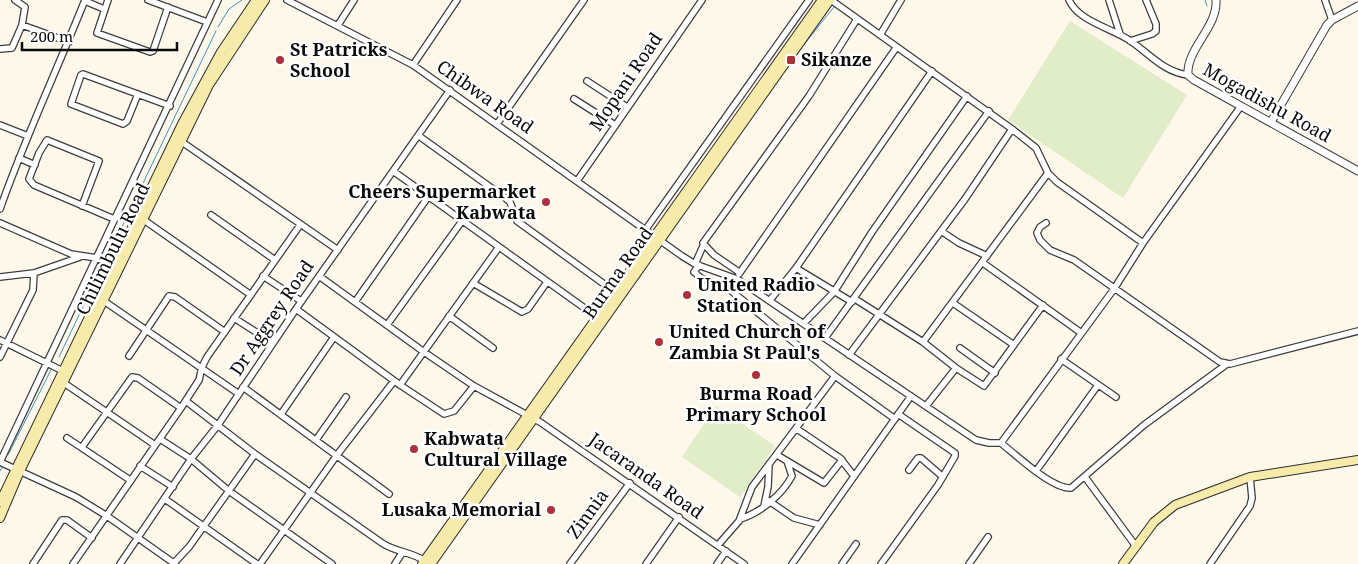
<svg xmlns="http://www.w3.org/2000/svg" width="1358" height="564" viewBox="0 0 1358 564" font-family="'Noto Serif',serif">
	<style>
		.pitch { fill: #e1ecc8 }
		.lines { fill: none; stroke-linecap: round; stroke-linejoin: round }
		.stream { stroke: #4293bf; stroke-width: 1 }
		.minor-casing { stroke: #3d3d3d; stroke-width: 8 }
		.tertiary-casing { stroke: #3d3d3d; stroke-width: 9 }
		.secondary-casing { stroke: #2c2c2c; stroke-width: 10 }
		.minor { stroke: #fff; stroke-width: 5.5 }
		.tertiary { stroke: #fff; stroke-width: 7 }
		.secondary { stroke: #f7ebab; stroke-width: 8 }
		.poi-dot { fill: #ac313d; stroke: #fff; stroke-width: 2 }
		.labels { text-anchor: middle; stroke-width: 5; stroke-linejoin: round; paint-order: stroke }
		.poi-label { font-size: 18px; font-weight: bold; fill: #0a0a0a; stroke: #fff; text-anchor: start }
		.street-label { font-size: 18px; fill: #0a0a0a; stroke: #fff }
	</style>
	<rect width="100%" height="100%" fill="#fdf8ea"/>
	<path class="pitch" d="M 1070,21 L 1187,95 L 1123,198 L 1008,120 Z
		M 716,406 L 775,446 L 740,497 L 682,457 Z"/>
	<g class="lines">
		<path class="stream" d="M 1205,0 L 1207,6
			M 218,27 L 229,9 L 242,0
			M 798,52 L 834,7
			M 109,254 L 216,31
			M 59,357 L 102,267
			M 8,455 L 51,370
			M 0,471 L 2,467"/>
		<g class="minor-casing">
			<path id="minor" d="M 108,0 L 97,33 L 150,52 L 153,51 L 168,7
				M 148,0 L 207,22
				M 287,0 L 413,65 L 682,256 L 695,264 L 737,279 L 976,440 L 989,443 L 1001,443 L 1114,289 L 1143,243 L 1241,106
				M 831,0 L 1012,129 L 1036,148 L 1048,173 L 1057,182 L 1143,243
				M 1069,0 C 1078,21 1111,28 1129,40 C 1149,53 1163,72 1188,75
				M 1109,0 L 1120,34
				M 1325,0 L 1332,20
				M 85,1 L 104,9
				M 22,25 L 69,42
				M 338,25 L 354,0
				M 880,35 L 901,0
				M 1130,41 L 1152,34 L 1156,31 L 1156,24 L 1146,0
				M 0,49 L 12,48 L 22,25 L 25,7 L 15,0
				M 413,65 L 457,0
				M 587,81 L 627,107
				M 138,94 L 127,121 L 123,124 L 71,104 L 81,75 L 83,74 L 170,106
				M 574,99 L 615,125
				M 497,124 L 584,0
				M 0,125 L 28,136
				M 419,136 L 504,197 L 510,202 L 517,221 L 615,292
				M 182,142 L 338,250
				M 19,158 L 35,165
				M 393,171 L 597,317
				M 577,181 L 702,0
				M 82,206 L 99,161 L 47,140 L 39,153 L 29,179 L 34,185 L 114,219
				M 0,209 C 25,138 57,70 85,0
				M 211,215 L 275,260
				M 144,220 L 251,295
				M 0,223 L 71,254 L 97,258 L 113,265
				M 1046,223 L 1040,227 L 1037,233 L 1040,240 L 1050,250 L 1074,260 L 1220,362 L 1230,364 L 1358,331
				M 646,229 L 809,0
				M 941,231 L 959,243 L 987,256
				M 983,263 L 1080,332
				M 695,264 L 703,246
				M 699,265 L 694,272 L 701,278 L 729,289 L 835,376 L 752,487 L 739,521 L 718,545
				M 796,268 L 852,302
				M 739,272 L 714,255 L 703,243 L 809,96 L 857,19
				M 739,274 L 896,48
				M 263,276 L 301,301
				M 319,276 L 424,352 L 474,386 L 540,422 L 744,564
				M 0,277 L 34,273 L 80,257
				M 473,283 L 522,312 L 528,309 L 547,282
				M 855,299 L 923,342 L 956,368 L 984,386 L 1043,305
				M 770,300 L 796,268 L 932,71
				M 104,301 L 239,394
				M 355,302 L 428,197
				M 953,303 L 1014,345
				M 296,309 L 400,385 L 444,414 L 454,411 L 474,386
				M 449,316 L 493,348
				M 234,318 L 273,343
				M 804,323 L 834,292 L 872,232 L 967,96
				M 387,325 L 462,221
				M 825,338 L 989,111
				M 0,340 L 63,371
				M 923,342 L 1048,173
				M 960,348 L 995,373
				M 849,355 L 965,199 L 1012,129
				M 129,356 L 169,296 L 175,297 L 225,332
				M 0,357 L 33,290 L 34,273
				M 1061,359 L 1116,397
				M 835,376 L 895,419
				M 64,383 L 155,445
				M 400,385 L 499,247
				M 243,387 L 389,494
				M 186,401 L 255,454 L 382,543 C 395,552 412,552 425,561
				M 926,406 L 956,368
				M 281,414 L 334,337
				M 797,429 L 840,458 L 854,476
				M 67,438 L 130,480
				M 160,439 L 191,459 L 229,491 L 332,564
				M 316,440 L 346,397
				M 1001,443 C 1016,455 1052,489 1071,488 L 1144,425 L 1227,364
				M 82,447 L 132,377 L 138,378 L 181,408
				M 777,455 L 824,483 L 842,460
				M 0,462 L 218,0
				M 0,462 L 76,497 L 107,516 L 175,564
				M 140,466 L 173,487
				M 909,470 L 918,458 L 921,458 L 943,477
				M 1036,471 L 1098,385
				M 1085,477 L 1135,545
				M 165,499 L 257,564
				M 769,501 L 794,518 L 820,525
				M 764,506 L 768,487 L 769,464
				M 740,519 C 760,513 782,495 792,476 L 787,461
				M 174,563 L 189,547 L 255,454
				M 33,564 L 62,520 L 67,520 L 92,538
				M 73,564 L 181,408 L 199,380 L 202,367 L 207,357 L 300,225
				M 120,564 L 191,459 L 218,425 L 296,309 L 450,90
				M 260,564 L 337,455 L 394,381
				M 395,564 L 402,553
				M 570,564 L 630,483
				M 646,564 L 679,517
				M 717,564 L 726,551
				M 792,564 L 911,396
				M 842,564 L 856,544
				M 881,564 L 938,485 L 955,456 L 955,453 L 898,414
				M 969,564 L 988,537
				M 1210,564 L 1250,506 L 1252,498 L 1250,477"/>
		</g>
		<g class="tertiary-casing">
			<path id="tertiary" d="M 1216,0 C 1218,27 1186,49 1188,75 L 1194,80 L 1358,171
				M 1271,122 L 1327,25 L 1332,20 L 1358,6"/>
		</g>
		<g class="secondary-casing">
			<path id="secondary" d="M 0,502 L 182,124 L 221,52 L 256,0
				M 0,518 L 20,471 L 209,85 L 265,0
				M 422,564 L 822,0
				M 431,564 L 830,0
				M 1123,564 L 1154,522 L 1175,505 L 1250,477 L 1358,460"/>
		</g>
		<use href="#minor" class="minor"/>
		<use href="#tertiary" class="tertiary"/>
		<use href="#secondary" class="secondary"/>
	</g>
	<g class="poi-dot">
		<circle cx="280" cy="60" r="5"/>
		<rect x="786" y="55" width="10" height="10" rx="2.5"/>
		<circle cx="546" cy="202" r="5"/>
		<circle cx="687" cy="295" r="5"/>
		<circle cx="659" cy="342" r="5"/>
		<circle cx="756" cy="375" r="5"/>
		<circle cx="414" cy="449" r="5"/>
		<circle cx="551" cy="510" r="5"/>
	</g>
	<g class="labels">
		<g class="poi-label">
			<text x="290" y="56">St Patricks<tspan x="290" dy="21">School</tspan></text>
			<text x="801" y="66">Sikanze</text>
			<text x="536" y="198" text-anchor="end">Cheers Supermarket<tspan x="536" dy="21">Kabwata</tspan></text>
			<text x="697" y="291">United Radio<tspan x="697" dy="21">Station</tspan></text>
			<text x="669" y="338">United Church of<tspan x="669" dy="21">Zambia St Paul's</tspan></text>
			<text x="756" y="400" text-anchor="middle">Burma Road<tspan x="756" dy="21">Primary School</tspan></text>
			<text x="424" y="445">Kabwata<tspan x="424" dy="21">Cultural Village</tspan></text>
			<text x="541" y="516" text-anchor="end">Lusaka Memorial</text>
		</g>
		<g class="street-label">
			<text transform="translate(626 82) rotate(-56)" y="6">Mopani Road</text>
			<text transform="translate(485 97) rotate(35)" y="6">Chibwa Road</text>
			<text transform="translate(1267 103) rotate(29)" y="6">Mogadishu Road</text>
			<text transform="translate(113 249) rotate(-64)" y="6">Chilimbulu Road</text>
			<text transform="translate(618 273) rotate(-55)" y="6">Burma Road</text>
			<text transform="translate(272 318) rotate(-56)" y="6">Dr Aggrey Road</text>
			<text transform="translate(646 476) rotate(35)" y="6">Jacaranda Road</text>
			<text transform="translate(588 514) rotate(-54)" y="6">Zinnia</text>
		</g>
	</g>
	<path d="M22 42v8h155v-8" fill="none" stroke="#0a0a0a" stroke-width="2.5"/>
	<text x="30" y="42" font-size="15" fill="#0a0a0a" stroke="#ffffff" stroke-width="4" paint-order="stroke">200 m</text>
</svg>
